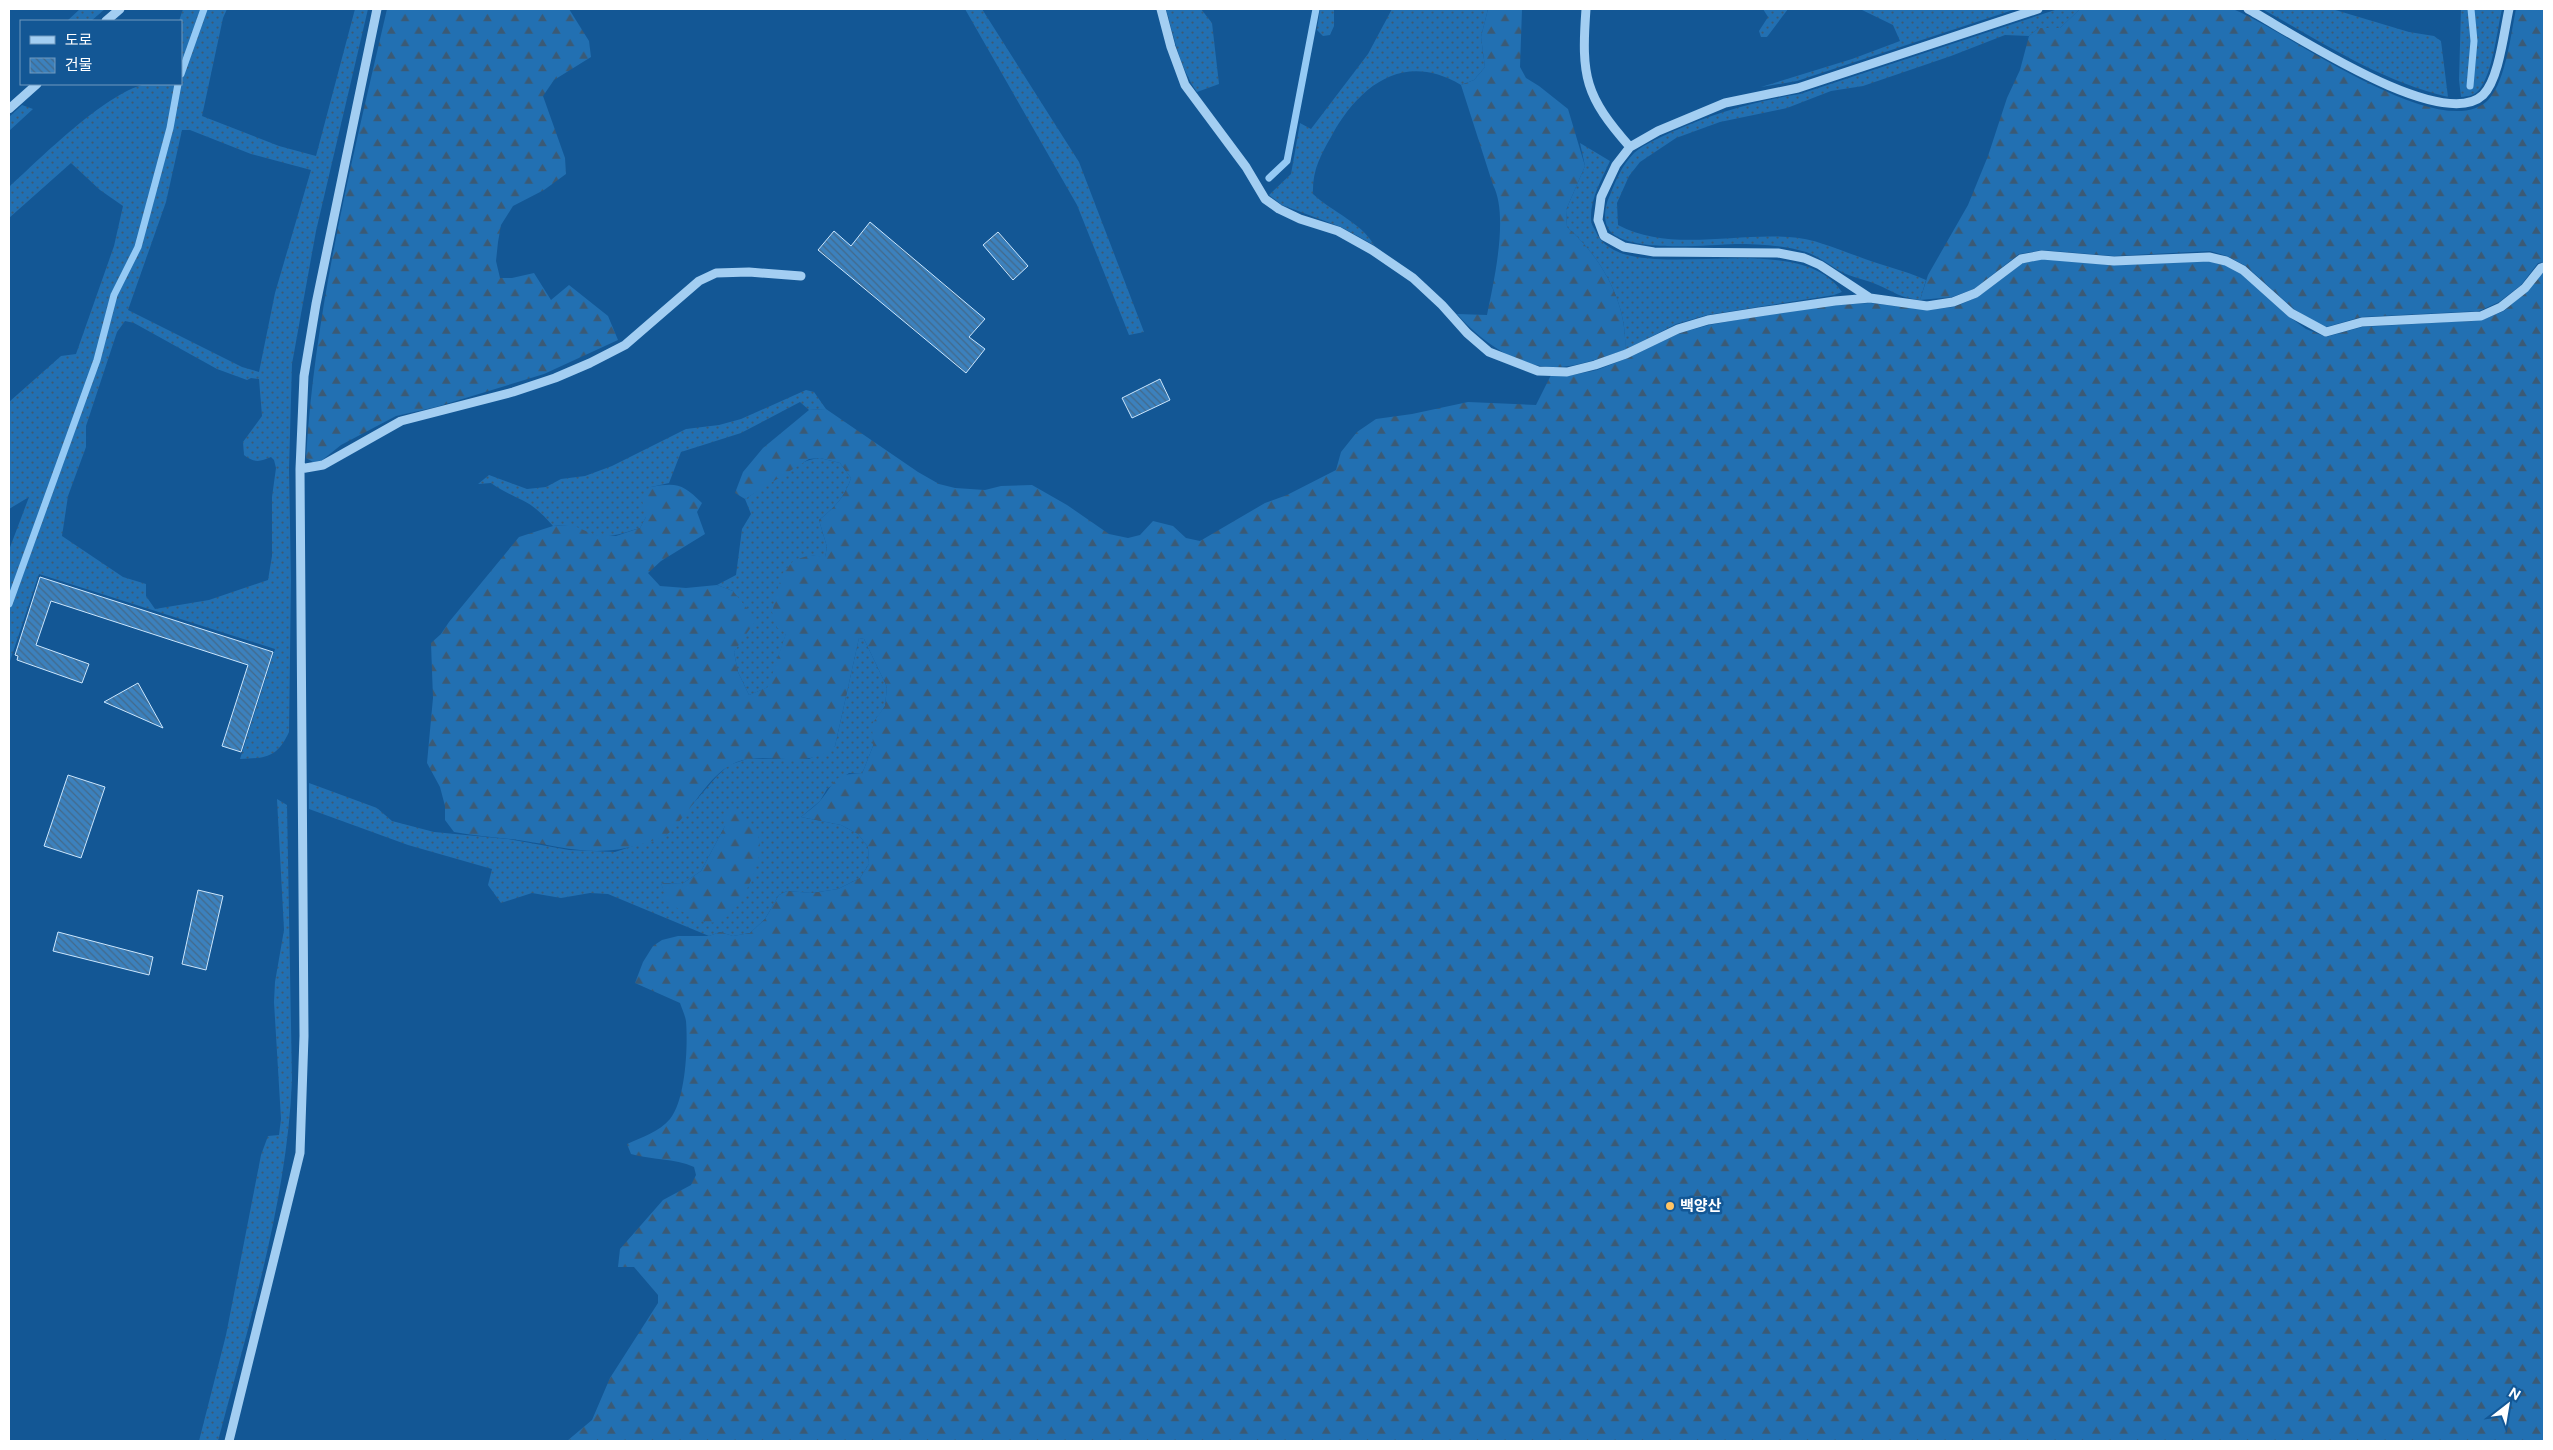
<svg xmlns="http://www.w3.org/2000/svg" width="2553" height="1450" viewBox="0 0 2553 1450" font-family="'Public Sans','Noto Sans KR',sans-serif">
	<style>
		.grass { fill: url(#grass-dots); fill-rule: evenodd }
		.forest { fill: url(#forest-firs) }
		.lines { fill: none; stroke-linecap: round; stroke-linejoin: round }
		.stream { stroke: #95caf5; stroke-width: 7 }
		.building { fill: url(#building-back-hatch); stroke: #cbe6fd }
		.minor { stroke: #a3cef2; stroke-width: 9 }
		.poi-dot { fill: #ffc564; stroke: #135795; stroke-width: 2 }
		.labels { text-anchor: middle; stroke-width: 5; stroke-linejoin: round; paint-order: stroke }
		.poi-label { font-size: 15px; font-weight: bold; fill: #fff; stroke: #135795; text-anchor: start }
	</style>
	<defs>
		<pattern id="grass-dots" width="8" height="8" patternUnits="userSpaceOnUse" patternTransform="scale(1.25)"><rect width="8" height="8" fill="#2270b2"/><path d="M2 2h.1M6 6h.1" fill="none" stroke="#3b5a75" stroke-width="1.8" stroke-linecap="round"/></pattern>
		<pattern id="forest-firs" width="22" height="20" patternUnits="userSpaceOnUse" patternTransform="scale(1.25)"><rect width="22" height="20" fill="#2270b2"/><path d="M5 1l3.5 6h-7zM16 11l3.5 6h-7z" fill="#3b5a75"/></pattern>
		<pattern id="building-back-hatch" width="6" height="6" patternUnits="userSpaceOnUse" patternTransform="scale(1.25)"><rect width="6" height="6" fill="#3c81bd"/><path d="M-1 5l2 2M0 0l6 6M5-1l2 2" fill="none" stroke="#43698a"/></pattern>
	</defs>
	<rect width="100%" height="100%" fill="#135795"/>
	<path class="grass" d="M 80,9 L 105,9 L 91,21 L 67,21 Z
		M 183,9 L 202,9 L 181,68 L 181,21 L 179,21 Z
		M 206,9 L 227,9 L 223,18 L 202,116 L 279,146 L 316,156 L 355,9 L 368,9 L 316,231 L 292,364 L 289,469 L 291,580 L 289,732 C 277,758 266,758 240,759 L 275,649 L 39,574 L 9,664 L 9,609 L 98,360 L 115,296 L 140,247 L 172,129 L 178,89 ZM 182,130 L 190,130 L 251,154 L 311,170 L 275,293 L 259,372 L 242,367 L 128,310 L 166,202 ZM 125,321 L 134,323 L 217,369 L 247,380 L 251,378 L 259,379 L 262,416 L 243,442 L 244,455 C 254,463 260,462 271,457 L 274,460 L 276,468 L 272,497 L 272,556 L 268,580 L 209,600 L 155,609 L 146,596 L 146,584 L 123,577 L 62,536 L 68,496 L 86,447 L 86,426 L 117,332 Z
		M 965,9 L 982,9 L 1079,162 L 1144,332 L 1129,335 L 1077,205 Z
		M 1166,9 L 1201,9 L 1212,23 L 1219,84 L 1197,92 C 1180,68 1174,37 1166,9 Z
		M 1320,9 L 1334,9 L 1334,26 L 1330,35 L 1323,36 L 1317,30 Z
		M 1392,9 L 1488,9 L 1481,37 L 1485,67 L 1474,80 L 1461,85 C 1404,51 1359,85 1331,137 C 1320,156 1312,172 1313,194 C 1332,212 1362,223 1374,245 L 1341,227 L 1282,205 L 1269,195 L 1291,174 L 1300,123 L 1311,129 L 1368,54 Z
		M 1763,9 L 1788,9 L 1767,37 L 1761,37 L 1759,31 L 1768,17 Z
		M 1860,9 L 2016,9 L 1797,81 L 1761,87 L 1852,59 L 1900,41 L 1893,25 Z
		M 2058,9 L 2080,9 L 2060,28 L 2039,28 L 2029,36 L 2005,35 L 1951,56 L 1863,86 L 1831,91 L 1787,108 L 1720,122 L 1676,138 L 1640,162 L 1629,176 L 1617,203 L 1618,225 C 1668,252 1733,233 1788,237 C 1813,238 1834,248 1857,256 C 1880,265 1904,270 1926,280 L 1920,300 C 1901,298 1894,292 1878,285 C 1867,280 1856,278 1846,274 C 1832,268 1821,257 1806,252 C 1784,245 1758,244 1735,244 C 1707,245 1629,253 1610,231 C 1602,222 1605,205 1610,195 C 1616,180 1622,165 1634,153 C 1644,144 1661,137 1674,131 C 1715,113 1755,101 1800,94 Z
		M 2262,9 L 2332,9 L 2409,32 L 2434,36 L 2441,41 L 2448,97 C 2378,80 2324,43 2262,9 Z
		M 2461,9 L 2470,9 L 2473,42 L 2471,86 L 2474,42 L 2471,9 L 2502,9 C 2497,30 2493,73 2479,90 C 2474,96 2468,96 2461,97 L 2459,80 Z
		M 145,84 L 176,84 L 168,128 L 136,246 L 112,294 L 95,359 L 9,598 L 9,550 L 29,497 L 9,509 L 9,402 L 61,356 L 76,354 L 114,246 L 123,206 L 100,190 L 71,163 L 9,218 L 9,187 C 42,157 103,95 145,84 Z
		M 22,105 L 33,109 L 9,131 L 9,117 Z
		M 1580,143 L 1610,161 C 1602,179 1590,199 1591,219 C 1591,223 1593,227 1595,230 C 1621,295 1795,221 1842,292 L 1834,295 L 1707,315 L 1676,324 L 1625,350 C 1628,303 1601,257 1567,227 L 1566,210 L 1585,166 Z
		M 806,390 L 814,392 L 826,409 L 809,410 L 800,402 L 741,433 L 681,452 L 669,483 L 651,487 L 646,517 L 640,528 C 626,532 610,539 594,535 C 575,529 577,524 553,526 C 544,516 535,506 522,500 C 510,494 502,491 491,483 L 478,484 L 489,475 L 527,489 L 546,487 L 561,479 L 585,476 L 612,466 L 686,429 L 719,425 L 741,419 Z
		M 820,458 L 840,463 L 851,478 C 845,497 834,508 819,520 L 827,547 L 825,558 L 811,555 L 769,687 L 749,695 L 738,672 L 734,652 L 741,639 L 733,591 L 717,585 L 736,575 L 742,529 L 751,514 L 745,499 C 768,485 794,460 820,458 Z
		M 859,638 L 864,639 L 887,687 L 885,706 L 873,724 L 873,746 L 862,774 L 849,773 L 827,789 L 820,801 L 801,817 L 841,825 L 858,834 L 868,847 L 869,864 L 860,878 L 838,889 L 812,893 L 787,891 L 779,895 L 765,919 L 750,933 L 733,936 L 720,932 L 709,936 L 608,894 L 590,893 L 561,898 L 532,893 L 501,903 L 488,885 L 492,869 L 408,845 L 309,809 L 309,783 L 377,808 L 392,821 L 434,832 L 508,839 L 569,850 L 615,852 L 666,835 L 717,776 L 729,765 L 747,759 L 809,759 L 835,746 ZM 725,826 L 705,922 L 668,902 L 661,883 L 682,884 L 701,871 Z
		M 277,799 L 287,805 L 292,1080 C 287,1202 249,1323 218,1441 L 199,1441 L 226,1335 L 261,1155 L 268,1136 L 279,1135 L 281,1119 L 274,1002 L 275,982 L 284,930 Z"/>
	<path class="forest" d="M 387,9 L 569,9 L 589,41 L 591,57 L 554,80 L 543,96 L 565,158 L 566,174 L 544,190 L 513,206 L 501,225 L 498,242 L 496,261 L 500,278 L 512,278 L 534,273 L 551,300 L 569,285 L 608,316 L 618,340 L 544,374 L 436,407 L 396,416 L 341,445 L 321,461 L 313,462 L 306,458 C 315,306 353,157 387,9 Z
		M 1488,9 L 1522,9 L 1520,67 L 1526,78 L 1539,86 L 1568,109 L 1585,166 L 1566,210 L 1567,227 C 1601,257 1628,303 1625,350 C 1606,356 1588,363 1569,366 C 1524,373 1485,345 1457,314 L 1487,315 C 1494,281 1509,215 1493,185 L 1461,85 L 1474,80 L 1485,67 L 1481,37 Z
		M 2080,9 C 2119,9 2158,9 2198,9 C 2208,9 2225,6 2235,10 C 2283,29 2444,149 2489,99 C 2506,80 2511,33 2516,9 L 2544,9 L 2544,262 L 2538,263 L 2521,285 L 2499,302 L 2479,311 L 2361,317 L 2326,327 L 2311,320 L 2294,309 L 2246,266 L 2227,256 L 2210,251 L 2114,256 L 2042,250 L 2019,254 L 1974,289 L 1952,297 L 1920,300 L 1928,275 L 1968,205 L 1988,156 L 2007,98 L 2020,70 L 2029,36 L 2039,28 L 2060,28 Z
		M 2042,259 L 2114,265 L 2208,261 L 2224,265 L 2241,273 L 2288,316 L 2306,329 L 2326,337 L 2362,327 L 2482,320 L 2504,311 L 2527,291 L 2544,271 L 2544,1441 L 567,1441 L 592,1420 L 610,1378 L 658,1303 L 658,1295 L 634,1267 L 618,1267 L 620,1249 L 663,1200 L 691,1185 L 696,1175 L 694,1167 C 674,1158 652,1160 631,1154 L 627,1144 C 642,1137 659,1132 670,1119 C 686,1099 688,1045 686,1021 C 685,1015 682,1009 680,1003 L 635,983 L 643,962 L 653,946 L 662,940 L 678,936 L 709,936 L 720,932 L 733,936 L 750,933 L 765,919 L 779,895 L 787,891 L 812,893 L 838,889 L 860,878 L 869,864 L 868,847 L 858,834 L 841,825 L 801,817 C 807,812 814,807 819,802 C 835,784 833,772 862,774 L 873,746 L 872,724 L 885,706 L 887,687 L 864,639 L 859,638 L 835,746 C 809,771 768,751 737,762 C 711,772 695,805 677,824 C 674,828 670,833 666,835 C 660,839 651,841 645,843 C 595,859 566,847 518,840 C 496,837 475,836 454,832 L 445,820 L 445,806 L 440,787 L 427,763 L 433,698 L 431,643 L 441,634 L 449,622 L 519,537 L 553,526 L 572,525 L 595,535 L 616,536 L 640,528 L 646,517 L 642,500 L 651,487 C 677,482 683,484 702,503 L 697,512 L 705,534 L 661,561 L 648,573 L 660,586 L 686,588 L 717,585 L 733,591 L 756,620 L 734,652 L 738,672 L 749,695 L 768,687 L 786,633 L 776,627 L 772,612 L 782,574 L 794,560 L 811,555 L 825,557 L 827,547 L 819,520 C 834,508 845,497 851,478 L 840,463 L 820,458 L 809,459 L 745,499 L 735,493 L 743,472 L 763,448 L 809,410 L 826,409 L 918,472 L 939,484 L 955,488 L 985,490 L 1001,486 L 1032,485 L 1067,505 L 1109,534 L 1128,538 L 1140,535 L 1153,521 L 1173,526 L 1186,538 L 1200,541 L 1265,503 L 1287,495 L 1336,470 L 1341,452 L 1357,432 L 1376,419 L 1412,414 L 1468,402 L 1536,405 L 1551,375 L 1568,376 L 1597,370 L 1628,358 L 1680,333 L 1709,325 L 1759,316 L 1835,305 L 1870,303 L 1928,310 L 1954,307 L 1978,297 L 2023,263 Z
		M 727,810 L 734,811 L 757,829 C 758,835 760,843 760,849 C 759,868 738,918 717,922 C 700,925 681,910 667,902 L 661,883 L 682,884 L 701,871 L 725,826 Z"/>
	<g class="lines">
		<path class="stream" d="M 181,74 L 204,9
			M 2470,86 L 2474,41 L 2471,9
			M 1269,178 L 1287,161 L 1316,9
			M 9,604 L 97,360 L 114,295 L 138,247 L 170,128 L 178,84"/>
	</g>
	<path class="building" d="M 870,222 L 985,319 L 969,337 L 985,349 L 966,373 L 818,250 L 834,231 L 851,246 Z
		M 998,232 L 1028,266 L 1013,280 L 983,245 Z
		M 1160,379 L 1170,400 L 1132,418 L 1122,398 Z
		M 40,577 L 273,652 L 241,752 L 222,746 L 248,665 L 51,601 L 36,645 L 89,664 L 82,683 L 17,660 L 18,656 L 15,655 Z
		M 138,683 L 163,728 L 104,702 Z
		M 68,775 L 105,787 L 81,858 L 44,846 Z
		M 198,890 L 223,896 L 206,970 L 182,964 Z
		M 58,932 L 153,957 L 149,975 L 53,951 Z"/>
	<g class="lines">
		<path class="minor" d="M 1161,9 L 1171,47 L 1185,85 L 1246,167 L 1265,199 L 1279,209 L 1300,219 L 1338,231 L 1372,250 L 1413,278 L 1442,305 L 1467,333 L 1489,352 L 1538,371 L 1567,372 L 1595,365 L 1626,354 L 1678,329 L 1708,320 L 1759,312 L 1835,301 L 1870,298 L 1927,306 L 1953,302 L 1976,293 L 2021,259 L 2042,255 L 2114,261 L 2209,257 L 2226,261 L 2243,270 L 2291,313 L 2326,332 L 2362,322 L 2481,316 L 2501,307 L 2525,288 L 2541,268 L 2544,267
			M 1586,9 C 1581,77 1585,96 1630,147
			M 2248,9 C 2289,31 2442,134 2483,95 C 2499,80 2504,31 2509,9
			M 106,21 L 120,9
			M 9,109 L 37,84
			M 1870,298 L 1820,265 L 1804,258 L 1778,253 L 1654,252 L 1624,247 L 1604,236 L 1598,220 L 1601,197 L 1616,165 L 1630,147 L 1658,131 L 1725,103 L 1798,88 L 2038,9
			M 300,469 L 323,465 L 401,421 L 513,392 L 555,378 L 590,363 L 625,345 L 699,281 L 716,273 L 749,272 L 801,276
			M 229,1441 L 300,1153 L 304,1036 L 300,469 L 304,376 L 316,304 L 377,9"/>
	</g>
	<circle class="poi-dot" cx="1670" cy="1206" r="5"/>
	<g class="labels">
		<g class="poi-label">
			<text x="1680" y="1211">백양산</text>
		</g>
	</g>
	<rect width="2553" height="1450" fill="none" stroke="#ffffff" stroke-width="20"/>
	<rect x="20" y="20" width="162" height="65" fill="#135795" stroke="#719abf"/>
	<rect x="30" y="36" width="25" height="8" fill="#a3cef2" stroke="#719abf"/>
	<text x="65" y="45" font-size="15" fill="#ffffff">도로</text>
	<rect x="30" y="58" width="25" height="15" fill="url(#building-back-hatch)" stroke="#719abf"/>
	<text x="65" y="70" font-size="15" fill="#ffffff">건물</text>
	<g transform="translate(2508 1405) rotate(31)" stroke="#135795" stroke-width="4" paint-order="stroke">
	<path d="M0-4L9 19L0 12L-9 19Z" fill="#ffffff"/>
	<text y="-8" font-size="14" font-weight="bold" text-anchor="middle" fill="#ffffff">N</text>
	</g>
</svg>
